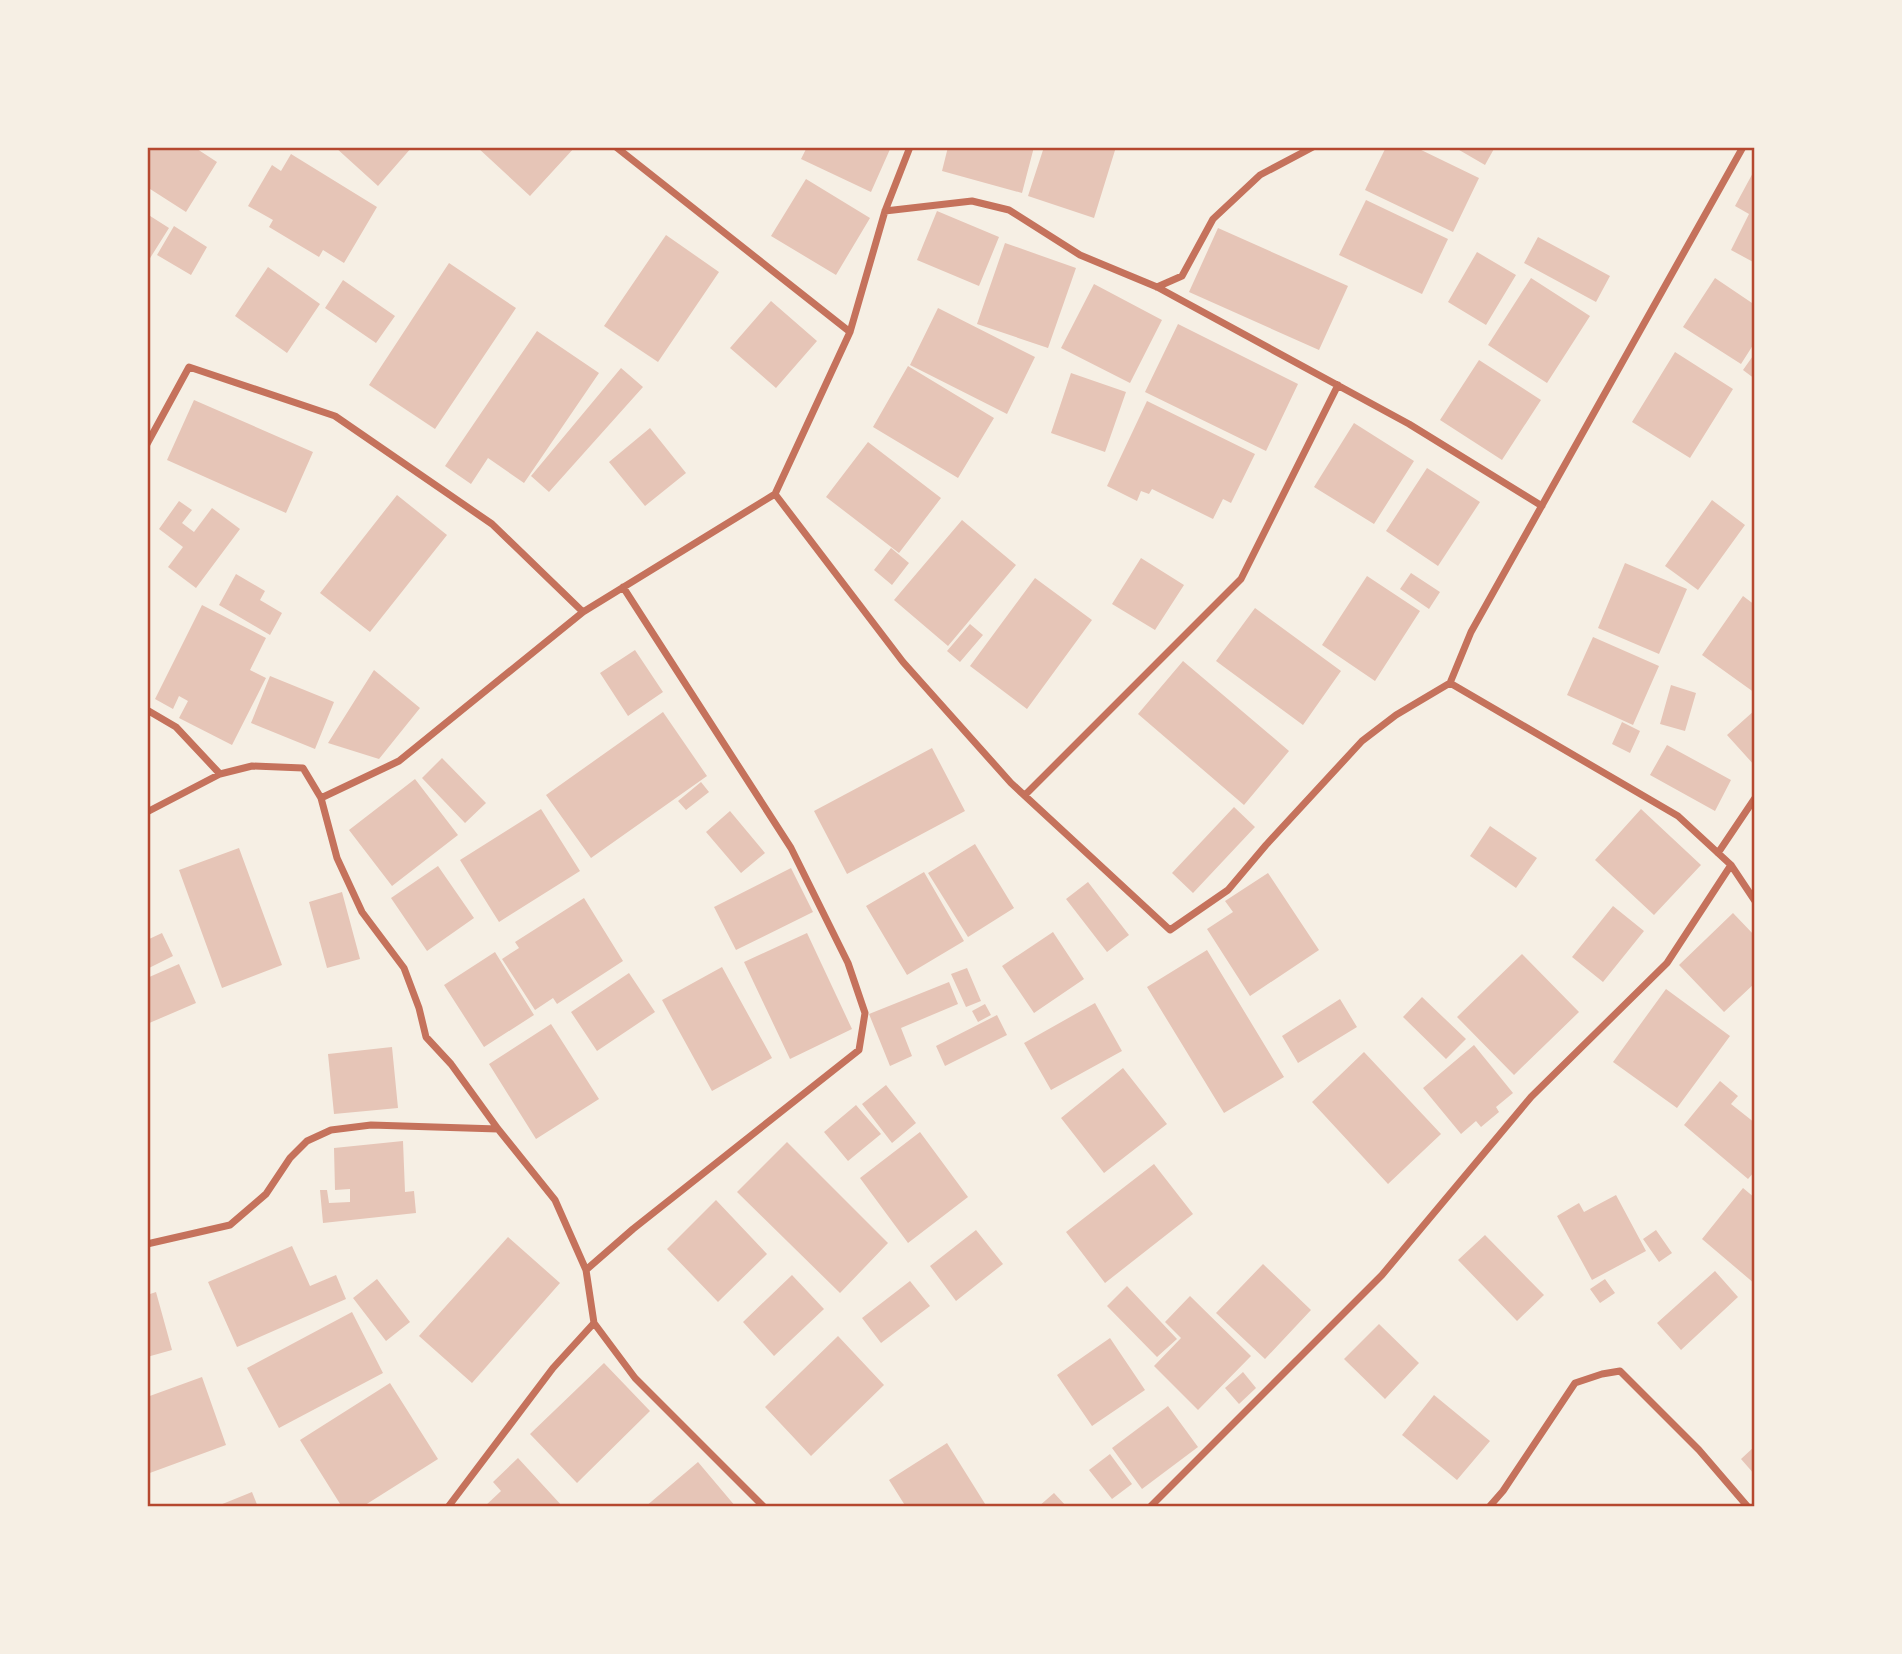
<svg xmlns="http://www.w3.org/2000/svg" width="1902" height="1654" viewBox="0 0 1902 1654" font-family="Bitter,serif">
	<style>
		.building { fill: #e6c5b7 }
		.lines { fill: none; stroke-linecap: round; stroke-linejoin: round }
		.minor { stroke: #c5725c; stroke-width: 7 }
		.neatline { fill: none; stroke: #b5482f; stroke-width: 2.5 }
	</style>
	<rect width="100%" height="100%" fill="#f6efe4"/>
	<path class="building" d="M 147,147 L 194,147 L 217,162 L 186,212 L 147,187 Z
		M 335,147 L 412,147 L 378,186 Z
		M 477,147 L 575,147 L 530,196 Z
		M 807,147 L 891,147 L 871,192 L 801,159 Z
		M 948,147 L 1034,147 L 1022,193 L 942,171 Z
		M 1044,147 L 1116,147 L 1094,218 L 1028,196 Z
		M 1386,147 L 1415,147 L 1479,178 L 1453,232 L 1365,190 Z
		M 1454,147 L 1495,147 L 1485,165 Z
		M 291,154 L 377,207 L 344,263 L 323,250 L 319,257 L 269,227 L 273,220 L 248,206 L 272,165 L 281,171 Z
		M 1755,169 L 1755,263 L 1731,250 L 1749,214 L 1735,206 Z
		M 806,179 L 870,218 L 836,275 L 771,236 Z
		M 1366,200 L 1448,239 L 1422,294 L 1339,255 Z
		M 937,211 L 999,237 L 979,286 L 917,260 Z
		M 147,214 L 169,228 L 147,263 Z
		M 174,226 L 207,247 L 191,275 L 157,255 Z
		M 1218,228 L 1348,286 L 1319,350 L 1189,292 Z
		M 666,235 L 719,272 L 658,362 L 604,326 Z
		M 1538,237 L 1610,276 L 1596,302 L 1524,263 Z
		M 1005,243 L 1076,268 L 1048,348 L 977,324 Z
		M 1477,252 L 1516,275 L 1486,325 L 1448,302 Z
		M 449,263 L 516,308 L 435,429 L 369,385 Z
		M 268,267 L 320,304 L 287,353 L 235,316 Z
		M 1531,278 L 1590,316 L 1547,383 L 1488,345 Z
		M 1715,278 L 1755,305 L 1755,342 L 1741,364 L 1683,327 Z
		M 343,280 L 395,316 L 376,343 L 325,308 Z
		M 1094,284 L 1162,320 L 1130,383 L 1061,348 Z
		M 771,301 L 817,341 L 776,388 L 730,348 Z
		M 938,308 L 1035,357 L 1007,414 L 910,365 Z
		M 1178,324 L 1298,384 L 1266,451 L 1145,392 Z
		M 537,331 L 599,373 L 524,483 L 488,458 L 471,484 L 445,466 Z
		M 1675,352 L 1733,389 L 1690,458 L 1632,422 Z
		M 1755,353 L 1755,379 L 1743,370 Z
		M 1479,360 L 1541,400 L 1502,460 L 1440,420 Z
		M 908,366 L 994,418 L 958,478 L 873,427 Z
		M 621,368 L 643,387 L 549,492 L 531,476 Z
		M 1071,373 L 1126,392 L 1105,452 L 1051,433 Z
		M 194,400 L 313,452 L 286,513 L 167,460 Z
		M 1147,401 L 1255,454 L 1231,503 L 1223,499 L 1213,519 L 1152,489 L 1149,494 L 1141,491 L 1137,501 L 1107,486 Z
		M 1354,423 L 1414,461 L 1374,524 L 1314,487 Z
		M 650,428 L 686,473 L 645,506 L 609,462 Z
		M 868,442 L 941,498 L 899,553 L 826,497 Z
		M 1427,468 L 1480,502 L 1438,566 L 1386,531 Z
		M 397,495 L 447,535 L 370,632 L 320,593 Z
		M 1712,500 L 1745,525 L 1698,590 L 1665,566 Z
		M 179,501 L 192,510 L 182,523 L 194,532 L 212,508 L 240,529 L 196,588 L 168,567 L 183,547 L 159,529 Z
		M 962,520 L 1016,565 L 948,646 L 894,600 Z
		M 891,548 L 909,563 L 892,585 L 874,570 Z
		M 1141,558 L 1184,585 L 1155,630 L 1112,604 Z
		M 1625,563 L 1687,589 L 1659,654 L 1598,628 Z
		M 1411,573 L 1440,592 L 1429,609 L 1400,589 Z
		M 236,574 L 265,591 L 260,600 L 282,613 L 270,635 L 219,605 Z
		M 1367,576 L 1420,611 L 1375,681 L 1322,645 Z
		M 1035,578 L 1092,620 L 1027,709 L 970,666 Z
		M 1743,596 L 1755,605 L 1755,693 L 1702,655 Z
		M 202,605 L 266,638 L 250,670 L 266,678 L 232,745 L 179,718 L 188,701 L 179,696 L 173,709 L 155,699 Z
		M 1255,608 L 1341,671 L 1303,725 L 1216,661 Z
		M 970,624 L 983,635 L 960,662 L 947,651 Z
		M 1593,637 L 1659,666 L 1633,725 L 1567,695 Z
		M 635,650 L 663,692 L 628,716 L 600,673 Z
		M 1183,661 L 1289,751 L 1244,805 L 1138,714 Z
		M 374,670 L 420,708 L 379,759 L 328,743 Z
		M 270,676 L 334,702 L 315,749 L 251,723 Z
		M 1671,685 L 1696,693 L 1685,731 L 1660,724 Z
		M 1755,710 L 1755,766 L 1727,735 Z
		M 663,712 L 707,776 L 591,858 L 546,795 Z
		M 1622,722 L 1640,731 L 1630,753 L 1612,744 Z
		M 1667,745 L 1731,780 L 1715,811 L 1650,775 Z
		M 932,748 L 965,811 L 847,874 L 814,811 Z
		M 442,758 L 486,803 L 465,823 L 422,778 Z
		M 415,779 L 458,835 L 392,886 L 349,830 Z
		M 701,782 L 709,792 L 686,810 L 678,801 Z
		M 1234,807 L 1255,827 L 1193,893 L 1172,873 Z
		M 541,809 L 580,871 L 499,922 L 460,860 Z
		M 1641,809 L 1701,865 L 1654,915 L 1595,860 Z
		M 730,811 L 765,853 L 741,873 L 706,832 Z
		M 1490,826 L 1537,858 L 1516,888 L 1470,856 Z
		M 975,844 L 1014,908 L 968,937 L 928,873 Z
		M 239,848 L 282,965 L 222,988 L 179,870 Z
		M 438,866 L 474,918 L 427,951 L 391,898 Z
		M 791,868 L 813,912 L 736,950 L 714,907 Z
		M 924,872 L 964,941 L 907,975 L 866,906 Z
		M 1268,873 L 1319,950 L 1250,996 L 1207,929 L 1233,912 L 1225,901 Z
		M 1088,882 L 1129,935 L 1107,952 L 1066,899 Z
		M 342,892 L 360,959 L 327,968 L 309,902 Z
		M 584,898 L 623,961 L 557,1004 L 553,998 L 535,1010 L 502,959 L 519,948 L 515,942 Z
		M 1613,906 L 1644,931 L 1603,982 L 1572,957 Z
		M 1733,913 L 1755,936 L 1755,983 L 1724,1012 L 1679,965 Z
		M 1053,932 L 1084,979 L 1034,1013 L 1002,966 Z
		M 162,933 L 173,956 L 147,969 L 147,940 Z
		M 807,933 L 852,1029 L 790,1059 L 744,962 Z
		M 1207,950 L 1284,1077 L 1224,1113 L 1147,987 Z
		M 495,952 L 534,1015 L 484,1047 L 444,985 Z
		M 1522,954 L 1579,1012 L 1514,1075 L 1457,1017 Z
		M 179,964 L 196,1003 L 147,1024 L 147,978 Z
		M 722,967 L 772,1058 L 712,1091 L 662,1000 Z
		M 967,968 L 981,1001 L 966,1007 L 951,974 Z
		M 629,973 L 655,1012 L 597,1051 L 571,1012 Z
		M 949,982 L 958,1004 L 901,1028 L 912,1056 L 890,1066 L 869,1014 Z
		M 1666,989 L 1730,1036 L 1677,1108 L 1613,1062 Z
		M 1422,997 L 1466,1039 L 1446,1059 L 1403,1017 Z
		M 1340,999 L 1357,1027 L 1298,1063 L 1282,1036 Z
		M 1095,1003 L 1122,1051 L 1051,1090 L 1024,1043 Z
		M 985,1004 L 991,1015 L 978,1022 L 972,1011 Z
		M 997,1015 L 1007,1035 L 945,1066 L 936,1046 Z
		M 551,1024 L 599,1099 L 536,1139 L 489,1064 Z
		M 1474,1045 L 1513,1093 L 1496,1107 L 1499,1112 L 1481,1127 L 1476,1121 L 1461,1134 L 1423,1088 Z
		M 392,1047 L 398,1108 L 334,1114 L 328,1054 Z
		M 1364,1052 L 1441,1134 L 1388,1184 L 1312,1102 Z
		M 1123,1068 L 1167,1124 L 1104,1173 L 1061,1118 Z
		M 1720,1081 L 1738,1096 L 1731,1104 L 1755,1123 L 1755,1171 L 1748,1179 L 1684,1125 Z
		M 886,1085 L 916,1123 L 892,1143 L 862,1104 Z
		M 856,1105 L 881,1134 L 848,1161 L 824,1132 Z
		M 920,1132 L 968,1197 L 908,1243 L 860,1178 Z
		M 403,1141 L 405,1192 L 414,1191 L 416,1213 L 323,1223 L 320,1190 L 327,1190 L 329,1203 L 350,1202 L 350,1189 L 335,1190 L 334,1148 Z
		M 787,1142 L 888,1243 L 840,1293 L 737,1192 Z
		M 1154,1164 L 1193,1214 L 1105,1283 L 1066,1232 Z
		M 1743,1188 L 1755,1198 L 1755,1284 L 1702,1239 Z
		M 1616,1195 L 1646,1251 L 1592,1280 L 1557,1216 L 1579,1203 L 1584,1212 Z
		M 716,1200 L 767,1254 L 718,1302 L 667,1249 Z
		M 976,1230 L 1003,1264 L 956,1301 L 930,1266 Z
		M 1656,1230 L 1672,1253 L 1659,1262 L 1643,1239 Z
		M 1485,1235 L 1544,1295 L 1517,1321 L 1458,1260 Z
		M 508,1237 L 560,1283 L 472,1383 L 419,1336 Z
		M 292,1246 L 310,1286 L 336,1275 L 346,1299 L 237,1347 L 208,1282 Z
		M 1263,1264 L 1311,1310 L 1265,1359 L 1216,1313 Z
		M 1715,1271 L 1738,1297 L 1681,1350 L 1657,1323 Z
		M 792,1275 L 824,1309 L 774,1356 L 743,1322 Z
		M 377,1279 L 410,1322 L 386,1341 L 353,1298 Z
		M 1605,1279 L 1615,1293 L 1600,1303 L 1590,1289 Z
		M 910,1281 L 930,1306 L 881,1343 L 862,1318 Z
		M 1127,1286 L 1177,1339 L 1157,1357 L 1107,1306 Z
		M 156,1292 L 172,1350 L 147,1357 L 147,1295 Z
		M 1190,1296 L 1251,1356 L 1198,1410 L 1154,1366 L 1181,1338 L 1165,1322 Z
		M 352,1312 L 383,1373 L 279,1428 L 247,1368 Z
		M 1379,1324 L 1419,1363 L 1385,1399 L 1344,1359 Z
		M 838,1336 L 884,1385 L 811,1456 L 765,1407 Z
		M 1110,1338 L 1145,1390 L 1092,1426 L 1057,1375 Z
		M 604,1363 L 650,1411 L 577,1483 L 530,1434 Z
		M 1243,1372 L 1256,1388 L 1239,1404 L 1225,1388 Z
		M 202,1377 L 226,1445 L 147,1474 L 147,1397 Z
		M 390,1383 L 438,1459 L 362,1507 L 342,1507 L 300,1440 Z
		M 1434,1395 L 1490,1441 L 1457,1480 L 1402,1435 Z
		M 1168,1406 L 1198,1447 L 1142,1489 L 1112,1448 Z
		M 947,1443 L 987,1507 L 906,1507 L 889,1480 Z
		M 1755,1446 L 1755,1475 L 1741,1459 Z
		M 1110,1454 L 1132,1484 L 1112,1499 L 1089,1470 Z
		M 518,1458 L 563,1507 L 484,1507 L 501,1491 L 493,1482 Z
		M 698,1462 L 736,1507 L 645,1507 Z
		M 252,1492 L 258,1507 L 215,1507 Z
		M 1054,1493 L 1067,1507 L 1038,1507 Z"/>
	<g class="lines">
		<path class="minor" d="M 616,147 L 850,332
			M 885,211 L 972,201 L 1009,210 L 1080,255 L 1157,287 L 1409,424 L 1542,506
			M 1157,287 L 1182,276 L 1213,219 L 1260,175 L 1313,147
			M 147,444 L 189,367 L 335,416 L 492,524 L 583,612
			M 775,494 L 903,662 L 1011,783 L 1170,930 L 1228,890 L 1266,845 L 1362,741 L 1396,715 L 1450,683 L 1471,632 L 1743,147
			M 1450,683 L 1678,816 L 1731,865 L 1755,901
			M 147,710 L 176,727 L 220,774
			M 1025,795 L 1241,579 L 1338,385
			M 321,798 L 399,761 L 583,612 L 775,494 L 850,332 L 885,211 L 910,147
			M 147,812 L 220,774 L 252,766 L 303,768 L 321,798 L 337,858 L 362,912 L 404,968 L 419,1008 L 426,1037 L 451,1064 L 498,1129 L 555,1200 L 586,1270 L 594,1323 L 635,1378 L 764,1507
			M 1718,853 L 1755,798
			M 147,1244 L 230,1225 L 266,1194 L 290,1158 L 307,1141 L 331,1130 L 371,1125 L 498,1129
			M 586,1270 L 633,1229 L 859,1050 L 865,1013 L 848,963 L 791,848 L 623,587
			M 448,1507 L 553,1368 L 594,1323
			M 1150,1507 L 1382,1275 L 1531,1097 L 1667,963 L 1731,865
			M 1489,1507 L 1503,1491 L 1575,1383 L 1602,1374 L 1620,1371 L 1699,1450 L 1748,1507"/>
	</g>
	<rect width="1902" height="1654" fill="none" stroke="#f6efe4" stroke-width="298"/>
	<rect x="149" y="149" width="1604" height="1356" class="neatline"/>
</svg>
